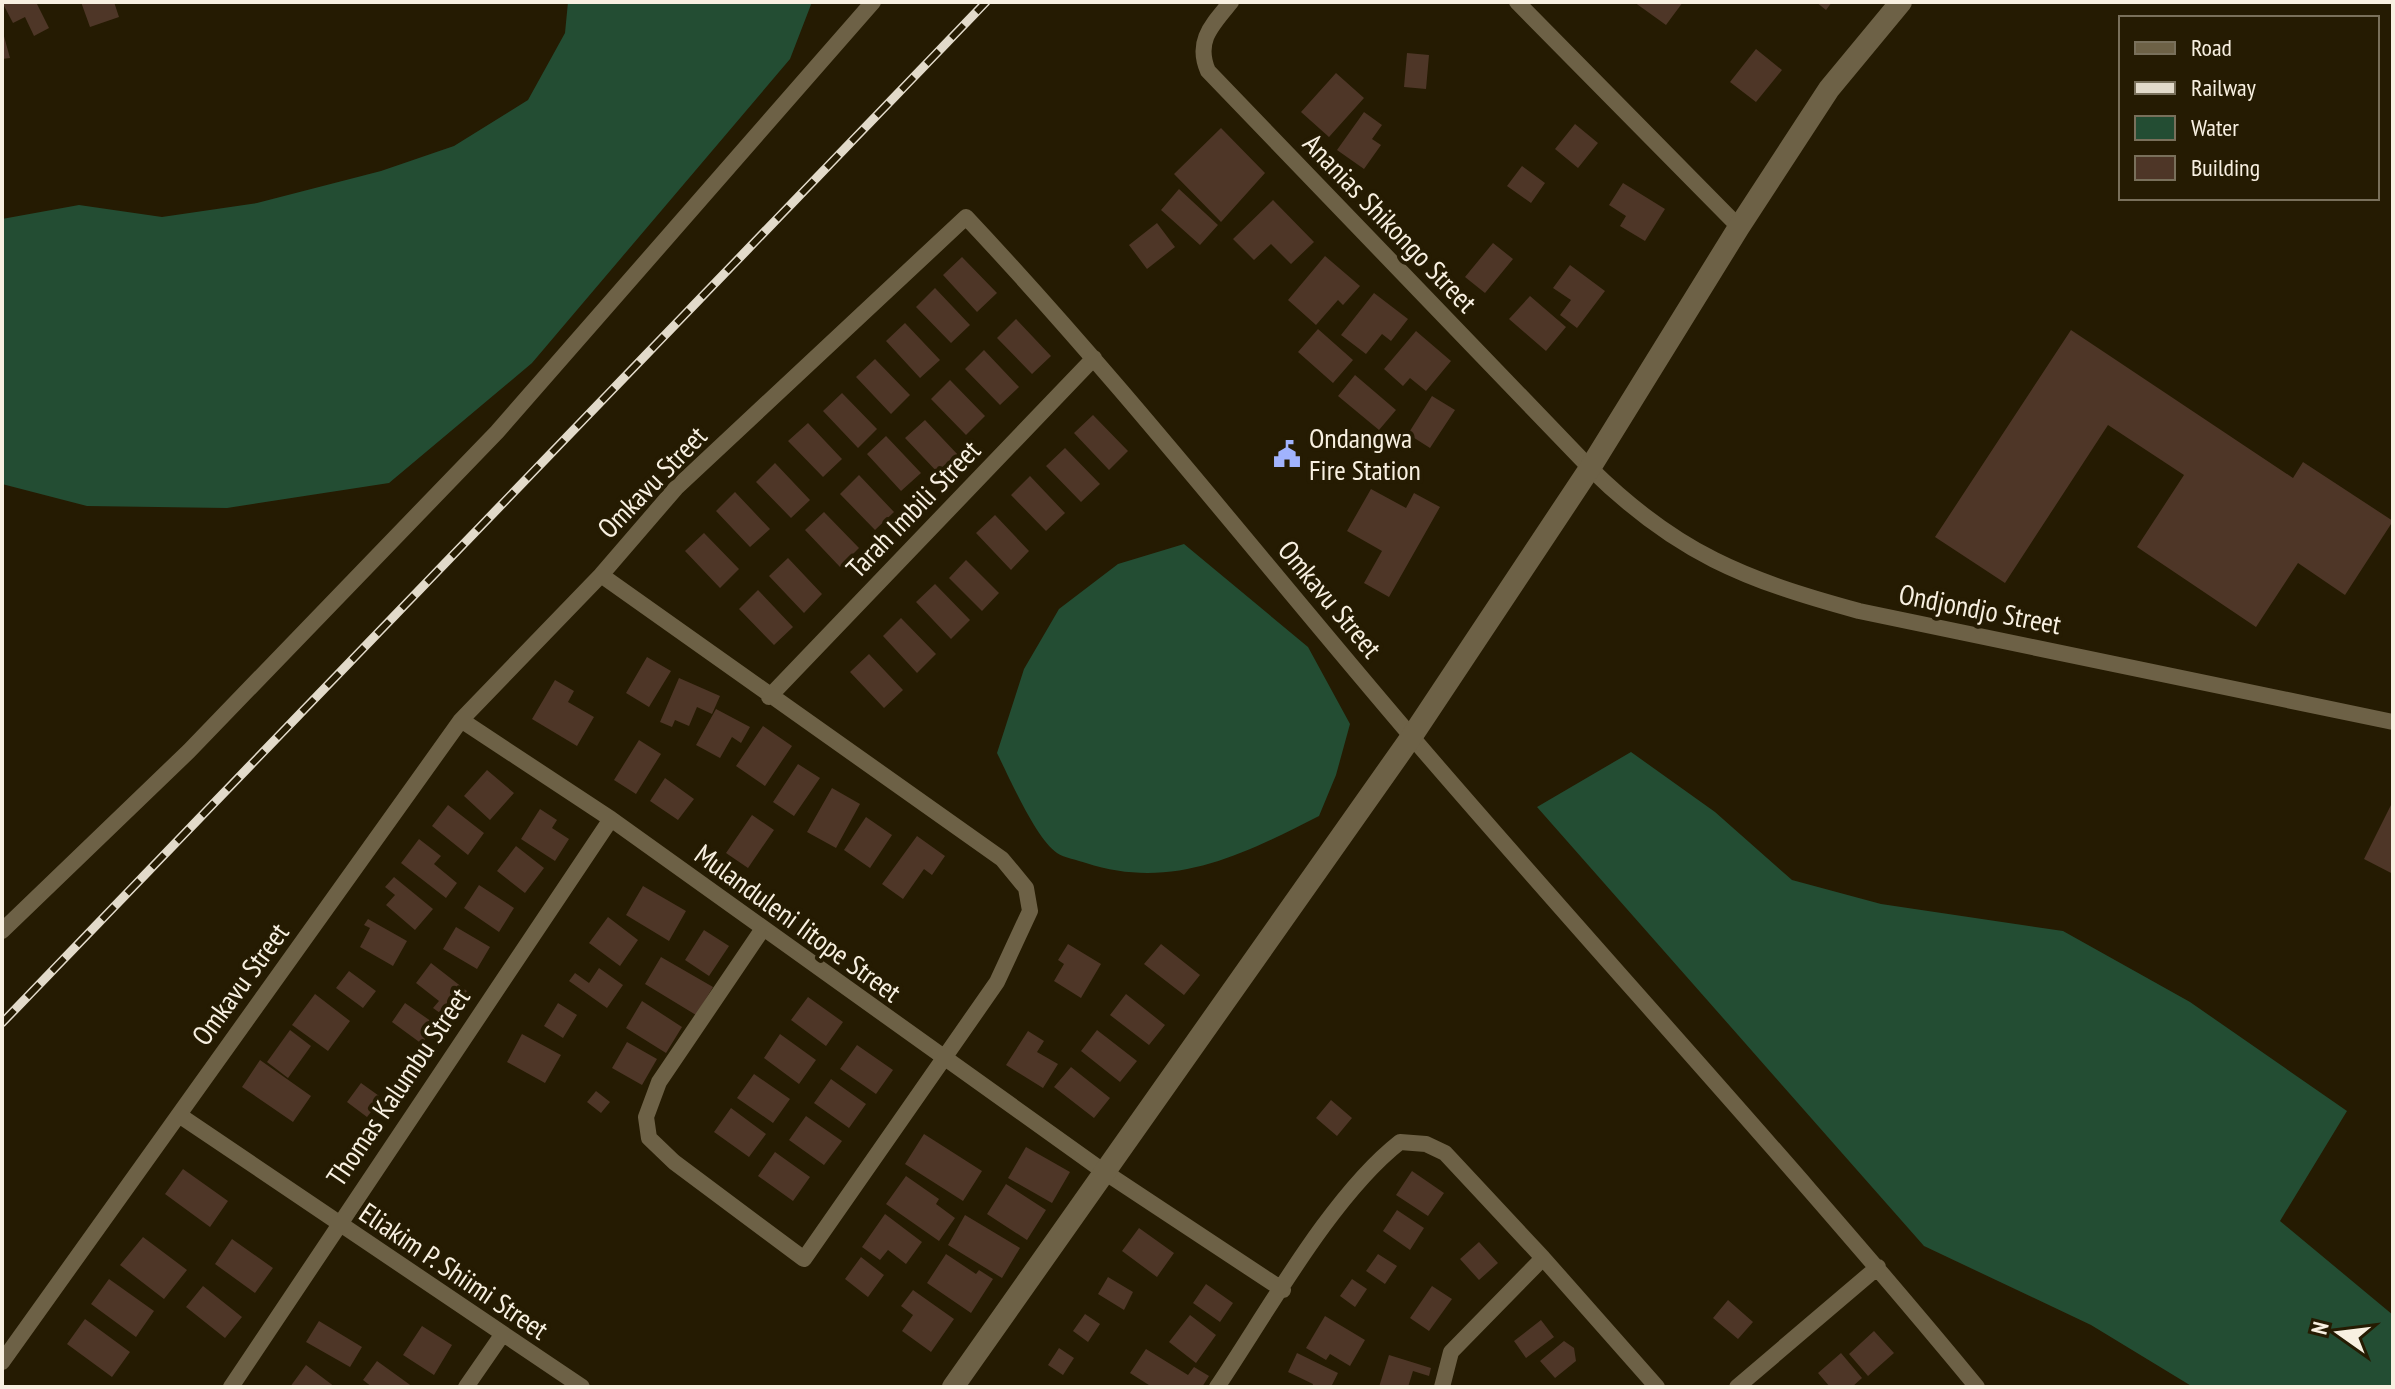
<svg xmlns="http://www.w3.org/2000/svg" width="2395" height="1389" viewBox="0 0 2395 1389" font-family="'PT Sans Narrow',sans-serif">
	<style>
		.water { fill: #234d33 }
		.building { fill: #4e3627 }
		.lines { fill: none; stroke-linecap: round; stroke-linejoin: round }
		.street { stroke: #6d6146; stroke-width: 16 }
		.secondary { stroke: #6d6146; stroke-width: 22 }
		.rail-casing { stroke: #e2daca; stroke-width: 9 }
		.rail { stroke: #251b02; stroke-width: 6; stroke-dasharray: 18; stroke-linecap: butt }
		.labels { text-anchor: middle; stroke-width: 8; stroke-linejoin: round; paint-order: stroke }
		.street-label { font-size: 28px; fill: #f8f0e1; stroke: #251b02 }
		.poi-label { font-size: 28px; fill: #f8f0e1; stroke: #251b02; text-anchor: start }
	</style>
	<rect width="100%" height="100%" fill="#251b02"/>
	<path class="water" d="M 568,2 L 812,2 L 790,59 L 532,363 L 389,483 L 227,508 L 87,506 L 2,484 L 2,219 L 79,205 L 162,217 L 257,203 L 381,171 L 454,146 L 528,100 L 565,33 Z
		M 1184,544 L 1308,647 L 1350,724 L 1336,775 L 1319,816 C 1242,855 1172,891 1086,863 C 1078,860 1064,858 1057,853 C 1036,839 1009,777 997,753 L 1024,669 L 1059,609 L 1118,564 Z
		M 1631,752 L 1715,812 L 1792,880 L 1881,904 L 2063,931 L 2190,1002 L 2347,1111 L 2280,1221 L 2393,1315 L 2393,1387 L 2193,1387 L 2091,1325 L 1924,1246 L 1537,807 Z"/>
	<path class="building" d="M 2,2 L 36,2 L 49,28 L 34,36 L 25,17 L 13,23 Z
		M 81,2 L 114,2 L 119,17 L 90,27 Z
		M 1634,2 L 1683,2 L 1666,25 Z
		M 1816,2 L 1832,2 L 1826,10 Z
		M 2,29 L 10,58 L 2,59 Z
		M 1756,49 L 1782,70 L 1756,102 L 1730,82 Z
		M 1407,53 L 1429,55 L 1426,89 L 1404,87 Z
		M 1336,73 L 1364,98 L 1329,137 L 1301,112 Z
		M 1364,112 L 1382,125 L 1372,139 L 1381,145 L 1364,169 L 1337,150 Z
		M 1575,124 L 1598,143 L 1578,168 L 1555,149 Z
		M 1221,128 L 1265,173 L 1221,222 L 1174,174 Z
		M 1522,166 L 1545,183 L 1531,203 L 1507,186 Z
		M 1623,183 L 1665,209 L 1645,241 L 1620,226 L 1626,216 L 1609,205 Z
		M 1179,189 L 1218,225 L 1200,245 L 1161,210 Z
		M 1273,200 L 1314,242 L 1291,264 L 1271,244 L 1254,260 L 1233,239 Z
		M 1157,223 L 1175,247 L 1147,269 L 1129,245 Z
		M 1493,243 L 1513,259 L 1485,293 L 1465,277 Z
		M 1325,256 L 1360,286 L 1343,305 L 1338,300 L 1316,325 L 1288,300 Z
		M 962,257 L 997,293 L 977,312 L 943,275 Z
		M 1570,265 L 1605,291 L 1577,328 L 1560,315 L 1571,300 L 1553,288 Z
		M 935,288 L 970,325 L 951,343 L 916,307 Z
		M 1374,293 L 1408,319 L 1391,341 L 1382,334 L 1366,354 L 1341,335 Z
		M 1530,296 L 1566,327 L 1546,351 L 1509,319 Z
		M 1016,319 L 1051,356 L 1032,374 L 997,338 Z
		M 905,323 L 940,360 L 920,378 L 886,341 Z
		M 1318,329 L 1353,360 L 1333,383 L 1298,352 Z
		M 2071,330 L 2293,478 L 2303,462 L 2393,521 L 2345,595 L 2298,563 L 2256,627 L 2137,547 L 2184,475 L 2108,425 L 2005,583 L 1935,537 Z
		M 1416,331 L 1451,361 L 1426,391 L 1410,378 L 1403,386 L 1384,369 Z
		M 984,350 L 1019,387 L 1000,405 L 965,369 Z
		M 875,359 L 910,395 L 891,414 L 856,377 Z
		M 1355,375 L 1396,410 L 1379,430 L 1338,396 Z
		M 950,380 L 985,416 L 966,435 L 931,399 Z
		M 842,393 L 877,429 L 858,448 L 823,411 Z
		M 1432,396 L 1455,410 L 1430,448 L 1408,434 Z
		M 1093,415 L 1128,451 L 1109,470 L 1074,433 Z
		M 925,420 L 959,456 L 940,475 L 905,438 Z
		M 808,423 L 842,459 L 823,477 L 788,441 Z
		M 886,436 L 921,473 L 901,491 L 867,454 Z
		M 1065,448 L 1100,484 L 1081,502 L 1046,466 Z
		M 775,463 L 810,500 L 791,518 L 756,482 Z
		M 859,475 L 894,512 L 875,530 L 840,494 Z
		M 1030,476 L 1065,513 L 1046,531 L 1011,495 Z
		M 1371,489 L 1406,508 L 1414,493 L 1440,507 L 1389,597 L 1364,583 L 1382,551 L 1347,531 Z
		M 735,492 L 770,529 L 750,547 L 716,511 Z
		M 824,512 L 859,548 L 840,567 L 805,530 Z
		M 995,515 L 1029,551 L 1011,570 L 976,533 Z
		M 704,533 L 739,569 L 720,588 L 685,551 Z
		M 788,558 L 822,594 L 804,613 L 769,576 Z
		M 966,560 L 999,593 L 982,611 L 949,578 Z
		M 935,584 L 970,620 L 951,639 L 916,602 Z
		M 758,590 L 793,627 L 774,645 L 739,609 Z
		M 901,618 L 936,654 L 917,673 L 883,636 Z
		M 869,654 L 903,690 L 884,708 L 850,672 Z
		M 647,657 L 671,671 L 649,707 L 626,693 Z
		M 679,678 L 720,696 L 712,714 L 697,707 L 689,726 L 675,720 L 672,727 L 660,722 Z
		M 555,680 L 574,691 L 568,702 L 594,717 L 577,746 L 532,719 Z
		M 716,709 L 750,727 L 741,743 L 732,737 L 720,758 L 696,745 Z
		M 763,726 L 792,746 L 765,786 L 736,766 Z
		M 639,740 L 661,754 L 636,794 L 614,780 Z
		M 798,764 L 820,778 L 794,816 L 773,802 Z
		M 487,770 L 514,793 L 490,820 L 464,796 Z
		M 665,778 L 694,799 L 678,820 L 650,801 Z
		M 832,788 L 860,804 L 836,848 L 807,832 Z
		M 2393,801 L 2393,874 L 2364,859 Z
		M 448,805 L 484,833 L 468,855 L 432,826 Z
		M 540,809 L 557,820 L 552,828 L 569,839 L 555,861 L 521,839 Z
		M 752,815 L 774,830 L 748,868 L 726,853 Z
		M 866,817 L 892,835 L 870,868 L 844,850 Z
		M 917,836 L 945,856 L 932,875 L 924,869 L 903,899 L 882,884 Z
		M 419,839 L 441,856 L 434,864 L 457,883 L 446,898 L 401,863 Z
		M 516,846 L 544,868 L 525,893 L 497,871 Z
		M 394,877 L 433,909 L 415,930 L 386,905 L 395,895 L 385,887 Z
		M 479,885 L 514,908 L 499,932 L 464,908 Z
		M 643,886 L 686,911 L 669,941 L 626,915 Z
		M 608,917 L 638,940 L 620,966 L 589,943 Z
		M 368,919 L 407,941 L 393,966 L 360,947 L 370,928 L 364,925 Z
		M 456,927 L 490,947 L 477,969 L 443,949 Z
		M 704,930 L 729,946 L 709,976 L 685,960 Z
		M 1068,944 L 1101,964 L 1081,998 L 1054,981 L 1064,964 L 1058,960 Z
		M 1161,944 L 1200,975 L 1184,995 L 1144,964 Z
		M 661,957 L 713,987 L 696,1015 L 645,984 Z
		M 431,963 L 467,991 L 447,1018 L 433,1008 L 439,1001 L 416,983 Z
		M 599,968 L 623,985 L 607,1008 L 569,981 L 575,973 L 589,983 Z
		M 349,971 L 376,991 L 363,1008 L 336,988 Z
		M 315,994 L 350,1021 L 328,1051 L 292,1025 Z
		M 1126,994 L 1165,1025 L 1149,1045 L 1110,1015 Z
		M 808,997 L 843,1022 L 826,1046 L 791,1020 Z
		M 642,1001 L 682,1027 L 666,1053 L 626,1028 Z
		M 405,1003 L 435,1024 L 422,1044 L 392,1022 Z
		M 558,1003 L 577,1015 L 563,1038 L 544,1026 Z
		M 290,1030 L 311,1046 L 288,1078 L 267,1062 Z
		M 1097,1030 L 1137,1061 L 1120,1082 L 1081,1051 Z
		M 1028,1031 L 1044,1041 L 1037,1052 L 1058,1064 L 1043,1088 L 1006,1065 Z
		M 522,1034 L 561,1055 L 545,1083 L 507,1062 Z
		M 780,1034 L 816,1060 L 799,1084 L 764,1058 Z
		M 627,1042 L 657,1059 L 642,1085 L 612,1068 Z
		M 857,1045 L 893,1070 L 876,1094 L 840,1069 Z
		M 260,1060 L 311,1096 L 293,1122 L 242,1087 Z
		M 1071,1067 L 1110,1098 L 1094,1118 L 1054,1087 Z
		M 754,1074 L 790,1099 L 773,1123 L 737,1098 Z
		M 831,1079 L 866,1104 L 849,1128 L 814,1103 Z
		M 361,1083 L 382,1098 L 367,1117 L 347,1102 Z
		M 596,1091 L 610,1102 L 601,1113 L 587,1102 Z
		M 1331,1100 L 1352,1118 L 1337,1136 L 1316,1118 Z
		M 731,1108 L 766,1134 L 749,1157 L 714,1132 Z
		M 806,1116 L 842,1141 L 824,1165 L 789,1140 Z
		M 924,1134 L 982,1171 L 963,1201 L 905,1164 Z
		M 1026,1147 L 1070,1172 L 1052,1203 L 1008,1178 Z
		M 775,1152 L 810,1177 L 793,1201 L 758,1176 Z
		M 183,1169 L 228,1201 L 210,1227 L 165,1194 Z
		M 1412,1171 L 1444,1193 L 1428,1216 L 1396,1195 Z
		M 906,1176 L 939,1199 L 936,1204 L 955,1218 L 939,1241 L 886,1204 Z
		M 1006,1184 L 1046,1210 L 1027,1240 L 987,1214 Z
		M 1397,1210 L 1424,1228 L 1410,1250 L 1383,1231 Z
		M 885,1214 L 922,1242 L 906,1264 L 888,1250 L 880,1260 L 862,1247 Z
		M 965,1215 L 1020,1248 L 1002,1278 L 948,1245 Z
		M 1139,1228 L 1174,1253 L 1157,1277 L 1122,1251 Z
		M 143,1237 L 187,1270 L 164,1299 L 120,1265 Z
		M 232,1239 L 273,1268 L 255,1293 L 215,1264 Z
		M 1479,1242 L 1498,1263 L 1479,1280 L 1460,1259 Z
		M 946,1254 L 976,1274 L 979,1270 L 993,1279 L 971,1313 L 927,1283 Z
		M 1378,1254 L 1397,1266 L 1385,1284 L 1366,1271 Z
		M 861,1257 L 884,1275 L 868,1297 L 845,1279 Z
		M 1108,1277 L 1133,1292 L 1124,1310 L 1098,1294 Z
		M 109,1279 L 154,1311 L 136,1337 L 91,1304 Z
		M 1352,1279 L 1367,1289 L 1355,1307 L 1340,1296 Z
		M 1206,1284 L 1233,1303 L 1220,1322 L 1193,1303 Z
		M 203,1286 L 242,1317 L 225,1338 L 186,1307 Z
		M 1432,1286 L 1452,1299 L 1429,1331 L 1410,1318 Z
		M 913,1290 L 954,1319 L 931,1352 L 902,1331 L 913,1315 L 901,1306 Z
		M 1728,1300 L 1753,1322 L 1738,1339 L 1713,1318 Z
		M 1085,1314 L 1100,1324 L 1088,1342 L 1073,1331 Z
		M 1190,1315 L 1216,1335 L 1196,1363 L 1169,1342 Z
		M 1325,1316 L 1365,1340 L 1350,1366 L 1330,1354 L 1326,1360 L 1306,1348 Z
		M 85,1319 L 130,1352 L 112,1377 L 67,1344 Z
		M 1541,1320 L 1554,1337 L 1526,1358 L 1514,1341 Z
		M 319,1321 L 362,1347 L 350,1367 L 306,1342 Z
		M 422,1326 L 452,1345 L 434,1375 L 403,1355 Z
		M 1874,1331 L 1894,1353 L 1868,1376 L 1849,1354 Z
		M 1564,1341 L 1574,1348 L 1576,1361 L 1555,1378 L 1540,1361 Z
		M 1059,1348 L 1074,1358 L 1063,1375 L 1048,1365 Z
		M 1146,1349 L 1188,1375 L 1194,1367 L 1209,1376 L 1202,1387 L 1152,1387 L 1130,1373 Z
		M 1297,1353 L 1338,1373 L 1331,1387 L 1312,1387 L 1313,1384 L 1288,1372 Z
		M 1841,1353 L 1862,1378 L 1852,1387 L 1830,1387 L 1818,1373 Z
		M 1389,1355 L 1431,1368 L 1429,1376 L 1413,1371 L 1408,1387 L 1379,1387 Z
		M 377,1361 L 413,1387 L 372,1387 L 363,1380 Z
		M 306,1365 L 335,1387 L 290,1387 Z"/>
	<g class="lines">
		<path class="street" d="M 1231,2 C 1212,25 1195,41 1208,71 L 1590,468 C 1676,553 1745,580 1859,611 L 2393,722
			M 1517,2 L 1739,227
			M 601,575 L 1002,859 L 1026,888 L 1030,911 L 997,982 L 804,1259 L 674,1162 L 649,1138 L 646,1117 L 659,1082 L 762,930
			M 769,697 L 1094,358
			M 461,720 L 611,819 L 1103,1171 L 1283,1290
			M 2,931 L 189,751 L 497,432 L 873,2
			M 179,1115 L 582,1387
			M 1543,1258 L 1657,1387
			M 2,1362 L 461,720 L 601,575 L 676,488 L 966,217 C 1122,383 1263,563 1411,736 C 1598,954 1794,1165 1977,1387
			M 231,1387 L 611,819
			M 466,1387 L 502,1335
			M 1217,1387 C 1267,1313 1331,1196 1400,1142 L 1426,1144 L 1445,1153 L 1543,1258 L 1451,1352 L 1442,1387
			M 1737,1387 L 1878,1267"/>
		<path class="secondary" d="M 953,1387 L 1412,736 L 1590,468 L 1739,227 L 1829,89 L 1901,2"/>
		<g class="rail-casing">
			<path id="rail" d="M 2,1023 L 986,2"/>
		</g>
		<use href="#rail" class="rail"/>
	</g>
	<defs>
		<g id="civic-bare" transform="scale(2.16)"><path d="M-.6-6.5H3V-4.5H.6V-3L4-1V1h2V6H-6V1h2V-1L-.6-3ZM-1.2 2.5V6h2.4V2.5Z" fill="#a1b3fd" stroke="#251b02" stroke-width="2.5" paint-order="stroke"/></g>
	</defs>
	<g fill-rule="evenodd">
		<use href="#civic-bare" x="1287" y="454"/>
	</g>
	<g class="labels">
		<g class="street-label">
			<text transform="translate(1390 223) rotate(46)" y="10">Ananias Shikongo Street</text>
			<text transform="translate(652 482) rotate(-46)" y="10">Omkavu Street</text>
			<text transform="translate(913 509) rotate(-46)" y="10">Tarah Imbili Street</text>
			<text transform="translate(1330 599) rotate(50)" y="10">Omkavu Street</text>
			<text transform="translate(1980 609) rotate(11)" y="10">Ondjondjo Street</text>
			<text transform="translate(798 923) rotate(36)" y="10">Mulanduleni Iitope Street</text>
			<text transform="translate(240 984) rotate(-54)" y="10">Omkavu Street</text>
			<text transform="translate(398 1087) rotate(-56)" y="10">Thomas Kalumbu Street</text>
			<text transform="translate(454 1271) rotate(34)" y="10">Eliakim P. Shiimi Street</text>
		</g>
		<g class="poi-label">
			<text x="1309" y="448">Ondangwa<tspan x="1309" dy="32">Fire Station</tspan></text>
		</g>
	</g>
	<rect width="2395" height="1389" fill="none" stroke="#f8f0e1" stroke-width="8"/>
	<rect x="2119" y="16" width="260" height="184" fill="#251b02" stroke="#79705b" stroke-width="2"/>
	<rect x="2135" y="42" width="40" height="12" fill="#6d6146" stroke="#79705b" stroke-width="2"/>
	<text x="2191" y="56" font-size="24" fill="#f8f0e1">Road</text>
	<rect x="2135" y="82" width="40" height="12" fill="#e2daca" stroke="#79705b" stroke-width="2"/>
	<text x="2191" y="96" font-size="24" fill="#f8f0e1">Railway</text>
	<rect x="2135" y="116" width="40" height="24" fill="#234d33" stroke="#79705b" stroke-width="2"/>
	<text x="2191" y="136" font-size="24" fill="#f8f0e1">Water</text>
	<rect x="2135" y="156" width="40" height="24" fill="#4e3627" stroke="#79705b" stroke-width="2"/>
	<text x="2191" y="176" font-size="24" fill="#f8f0e1">Building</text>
	<g transform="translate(2339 1333) rotate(284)" stroke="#251b02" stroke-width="6" paint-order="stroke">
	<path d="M0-6L14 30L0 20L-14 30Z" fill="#f8f0e1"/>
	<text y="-12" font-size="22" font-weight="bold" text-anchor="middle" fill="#f8f0e1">N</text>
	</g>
</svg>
